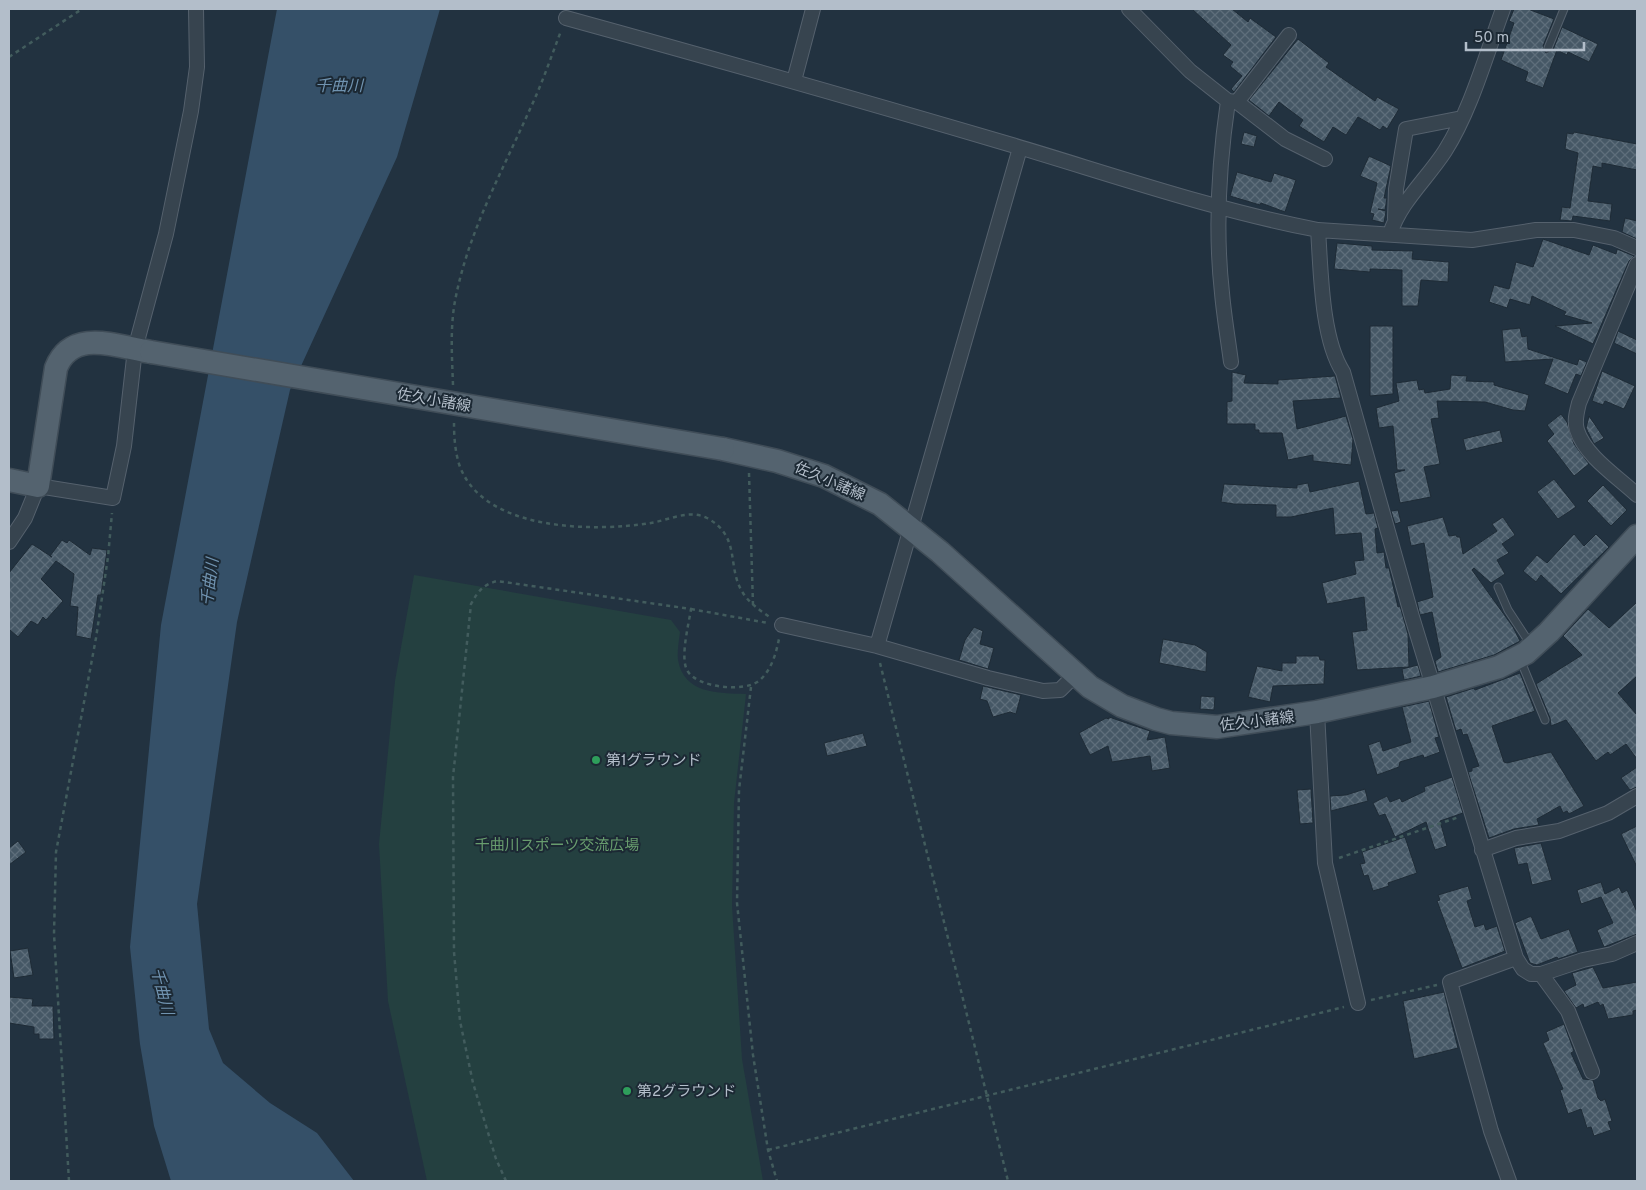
<svg xmlns="http://www.w3.org/2000/svg" width="1646" height="1190" viewBox="0 0 1646 1190" font-family="Overpass,'Noto Sans JP',sans-serif">
	<style>
		.park { fill: #244040 }
		.water { fill: #355068 }
		.building { fill: url(#building-cross-hatch); stroke: #1e2b36 }
		.lines { fill: none; stroke-linecap: round; stroke-linejoin: round }
		.service-casing { stroke: #55616d; stroke-width: 9 }
		.minor-casing { stroke: #55616d; stroke-width: 16 }
		.primary-casing { stroke: #404d58; stroke-width: 25 }
		.path { stroke: #425c5d; stroke-width: 2.5; stroke-dasharray: 4 4; stroke-linecap: butt }
		.service { stroke: #37444f; stroke-width: 7 }
		.minor { stroke: #37444f; stroke-width: 14 }
		.primary { stroke: #54636f; stroke-width: 22 }
		.primary-bridge-casing { stroke: #404d58; stroke-width: 25; stroke-linecap: butt }
		.primary-bridge { stroke: #54636f; stroke-width: 22 }
		.leisure-dot { fill: #2e9e5b; stroke: #1c2934; stroke-width: 2 }
		.labels { text-anchor: middle; stroke-width: 4; stroke-linejoin: round; paint-order: stroke }
		.street-label { font-size: 15px; fill: #b3beca; stroke: #1c2934 }
		.poi-label { font-size: 15px; fill: #b3beca; stroke: #1c2934; text-anchor: start }
		.park-label { font-size: 15px; fill: #689d6e; stroke: #1c2934 }
		.water-label { font-size: 16px; font-style: italic; fill: #7093b0; stroke: #1c2934 }
	</style>
	<defs>
		<pattern id="building-cross-hatch" width="8" height="8" patternUnits="userSpaceOnUse" patternTransform="scale(1.25)"><rect width="8" height="8" fill="#465866"/><path d="M0 0l8 8M0 8l8-8" fill="none" stroke="#5e6e7b"/></pattern>
	</defs>
	<rect width="100%" height="100%" fill="#223240"/>
	<path class="park" d="M 414,575 L 671,620 L 680,632 C 679,640 677,651 678,660 C 684,694 718,693 746,694 L 734,803 L 732,906 L 742,1059 L 763,1181 L 427,1181 L 388,1001 L 379,844 L 395,681 Z"/>
	<path class="water" d="M 277,9 L 440,9 L 397,157 L 290,390 L 237,622 L 197,904 L 209,1029 L 223,1063 L 270,1103 L 317,1133 L 354,1181 L 171,1181 L 154,1126 L 140,1044 L 130,947 L 161,625 Z"/>
	<path class="building" d="M 1192,9 L 1232,9 L 1248,22 L 1250,18 L 1276,37 L 1234,92 L 1231,89 L 1242,76 L 1230,66 L 1233,62 L 1223,55 L 1231,45 Z
		M 1514,9 L 1528,9 L 1554,19 L 1543,46 L 1546,53 L 1553,50 L 1562,27 L 1598,44 L 1589,62 L 1568,52 L 1567,55 L 1557,50 L 1543,88 L 1525,81 L 1528,72 L 1501,60 L 1514,23 L 1509,21 Z
		M 1298,39 L 1329,63 L 1326,67 L 1375,101 L 1377,97 L 1399,109 L 1387,129 L 1383,126 L 1380,130 L 1358,117 L 1346,135 L 1333,127 L 1324,142 L 1299,126 L 1303,120 L 1279,102 L 1269,116 L 1249,100 Z
		M 1244,132 L 1257,136 L 1254,147 L 1241,144 Z
		M 1574,132 L 1637,144 L 1637,170 L 1602,163 L 1602,168 L 1593,166 L 1588,201 L 1612,204 L 1610,221 L 1573,216 L 1572,221 L 1560,220 L 1562,207 L 1570,208 L 1578,153 L 1565,149 L 1567,133 L 1573,134 Z
		M 1369,156 L 1391,166 L 1384,198 L 1387,198 L 1385,210 L 1378,209 L 1386,211 L 1384,223 L 1372,220 L 1374,214 L 1370,213 L 1377,183 L 1360,176 Z
		M 1237,172 L 1271,182 L 1274,173 L 1296,180 L 1285,212 L 1261,203 L 1260,205 L 1230,196 Z
		M 1625,218 L 1637,221 L 1637,239 L 1622,232 Z
		M 1543,239 L 1589,255 L 1593,245 L 1616,254 L 1617,249 L 1634,256 L 1629,261 L 1593,344 L 1555,326 L 1592,323 L 1564,315 L 1566,312 L 1532,296 L 1530,305 L 1510,299 L 1507,308 L 1489,302 L 1494,285 L 1509,289 L 1516,262 L 1533,267 Z
		M 1337,243 L 1372,246 L 1372,250 L 1413,251 L 1412,259 L 1449,262 L 1448,282 L 1421,280 L 1418,306 L 1402,306 L 1402,270 L 1370,269 L 1370,272 L 1334,269 Z
		M 1370,326 L 1393,326 L 1393,394 L 1370,396 Z
		M 1520,328 L 1522,337 L 1527,336 L 1528,349 L 1577,365 L 1579,359 L 1587,362 L 1581,376 L 1576,374 L 1568,394 L 1544,384 L 1553,359 L 1505,362 L 1502,330 Z
		M 1618,331 L 1637,340 L 1637,354 L 1614,343 Z
		M 1602,371 L 1635,386 L 1624,409 L 1605,401 L 1603,405 L 1592,401 Z
		M 1232,372 L 1246,375 L 1244,383 L 1278,384 L 1278,380 L 1335,376 L 1341,398 L 1293,401 L 1297,429 L 1346,416 L 1353,439 L 1351,465 L 1313,461 L 1313,455 L 1288,460 L 1282,433 L 1259,433 L 1259,430 L 1255,430 L 1255,424 L 1227,424 L 1227,402 L 1232,401 Z
		M 1451,375 L 1467,376 L 1466,381 L 1494,382 L 1494,385 L 1529,395 L 1525,411 L 1513,410 L 1485,402 L 1437,401 L 1439,418 L 1431,419 L 1440,464 L 1424,467 L 1431,497 L 1400,503 L 1394,473 L 1405,470 L 1397,470 L 1393,426 L 1379,428 L 1376,408 L 1399,401 L 1396,383 L 1417,380 L 1419,390 L 1424,389 L 1425,393 L 1450,389 Z
		M 1561,414 L 1567,422 L 1574,444 L 1589,464 L 1574,476 L 1547,441 L 1554,434 L 1547,425 Z
		M 1589,416 L 1604,438 L 1594,444 L 1586,428 Z
		M 1500,430 L 1503,442 L 1466,451 L 1463,439 Z
		M 1554,479 L 1576,507 L 1558,519 L 1537,492 Z
		M 1359,481 L 1366,514 L 1374,513 L 1378,528 L 1375,529 L 1377,553 L 1384,552 L 1386,568 L 1389,568 L 1398,607 L 1400,606 L 1408,634 L 1409,667 L 1357,670 L 1352,632 L 1367,630 L 1364,597 L 1327,604 L 1322,583 L 1356,574 L 1354,561 L 1364,560 L 1361,533 L 1335,535 L 1333,508 L 1291,517 L 1276,517 L 1276,505 L 1234,504 L 1221,502 L 1224,484 L 1297,488 L 1297,485 L 1308,483 L 1310,492 Z
		M 1603,485 L 1627,510 L 1611,526 L 1587,501 Z
		M 1398,510 L 1401,522 L 1395,524 L 1391,511 Z
		M 1443,517 L 1449,536 L 1456,535 L 1457,537 L 1460,537 L 1463,554 L 1497,531 L 1492,524 L 1503,517 L 1515,535 L 1502,544 L 1509,553 L 1497,560 L 1505,574 L 1491,583 L 1474,568 L 1472,570 L 1513,627 L 1520,641 L 1494,655 L 1438,672 L 1435,661 L 1441,657 L 1432,612 L 1420,615 L 1417,602 L 1433,597 L 1424,543 L 1411,546 L 1407,526 Z
		M 1574,534 L 1584,546 L 1596,534 L 1609,547 L 1561,594 L 1541,575 L 1536,582 L 1523,571 L 1537,555 L 1547,563 Z
		M 62,540 L 67,543 L 69,540 L 90,555 L 92,548 L 107,550 L 101,595 L 98,595 L 91,639 L 76,636 L 78,607 L 70,606 L 74,574 L 56,561 L 41,579 L 63,601 L 46,620 L 43,617 L 38,625 L 31,621 L 18,637 L 9,629 L 9,573 L 32,544 L 52,557 L 50,556 Z
		M 1637,602 L 1637,676 L 1618,693 L 1637,715 L 1637,759 L 1626,744 L 1610,755 L 1608,752 L 1596,761 L 1566,720 L 1551,726 L 1550,718 L 1536,684 L 1582,655 L 1563,636 L 1588,609 L 1609,628 Z
		M 974,627 L 983,631 L 980,644 L 994,648 L 988,669 L 959,660 L 965,640 Z
		M 1163,639 L 1195,645 L 1207,652 L 1206,672 L 1159,663 Z
		M 1296,656 L 1319,656 L 1320,660 L 1325,660 L 1324,684 L 1273,686 L 1270,702 L 1248,697 L 1257,666 L 1282,671 L 1282,663 L 1296,663 Z
		M 1418,665 L 1421,676 L 1404,680 L 1402,669 Z
		M 1520,673 L 1535,711 L 1492,726 L 1504,762 L 1507,763 L 1551,752 L 1584,806 L 1569,814 L 1567,811 L 1563,813 L 1560,806 L 1537,819 L 1539,825 L 1514,829 L 1489,838 L 1468,772 L 1472,771 L 1472,768 L 1479,766 L 1467,734 L 1463,735 L 1461,729 L 1456,731 L 1446,697 L 1474,688 L 1475,690 Z
		M 983,686 L 1021,695 L 1016,714 L 1010,712 L 993,717 L 987,701 L 980,699 Z
		M 1201,696 L 1215,697 L 1214,710 L 1200,709 Z
		M 1429,701 L 1439,737 L 1435,738 L 1440,752 L 1424,758 L 1423,755 L 1400,762 L 1399,767 L 1377,775 L 1368,745 L 1380,741 L 1383,751 L 1411,742 L 1402,707 Z
		M 1109,717 L 1150,731 L 1147,740 L 1165,737 L 1170,768 L 1152,771 L 1150,756 L 1112,762 L 1108,746 L 1090,755 L 1079,733 L 1106,718 L 1109,719 Z
		M 863,733 L 867,746 L 827,756 L 824,743 Z
		M 1637,767 L 1637,787 L 1630,790 L 1621,778 Z
		M 1452,777 L 1463,813 L 1440,821 L 1447,846 L 1435,850 L 1426,822 L 1395,837 L 1385,814 L 1379,816 L 1373,803 L 1387,796 L 1390,802 L 1400,798 L 1402,802 L 1425,791 L 1424,787 Z
		M 1311,789 L 1313,823 L 1300,824 L 1297,790 Z
		M 1365,789 L 1368,801 L 1331,811 L 1330,796 L 1346,795 Z
		M 1637,826 L 1637,867 L 1621,834 Z
		M 1405,837 L 1417,873 L 1388,883 L 1389,886 L 1373,891 L 1368,875 L 1364,876 L 1360,864 L 1365,863 L 1362,852 Z
		M 18,841 L 26,852 L 9,865 L 9,848 Z
		M 1541,843 L 1552,880 L 1532,885 L 1527,863 L 1518,865 L 1514,848 Z
		M 1601,882 L 1605,894 L 1619,887 L 1622,893 L 1627,890 L 1637,912 L 1637,934 L 1604,947 L 1597,930 L 1613,923 L 1601,897 L 1581,904 L 1577,890 Z
		M 1468,886 L 1472,899 L 1467,901 L 1475,927 L 1484,924 L 1486,930 L 1497,926 L 1505,951 L 1462,968 L 1437,901 L 1440,900 L 1438,895 Z
		M 1531,916 L 1541,939 L 1569,929 L 1578,952 L 1558,959 L 1557,957 L 1537,965 L 1530,963 L 1515,923 Z
		M 28,948 L 33,975 L 14,978 L 10,951 Z
		M 1593,967 L 1603,988 L 1637,982 L 1637,1010 L 1633,1011 L 1633,1015 L 1608,1019 L 1603,1004 L 1600,1006 L 1598,1002 L 1584,1008 L 1583,1004 L 1576,1008 L 1564,991 L 1576,985 L 1572,973 Z
		M 1444,992 L 1458,1048 L 1414,1059 L 1403,1001 Z
		M 9,997 L 33,999 L 32,1006 L 53,1006 L 54,1039 L 39,1039 L 39,1034 L 34,1034 L 34,1027 L 9,1023 Z
		M 1564,1024 L 1574,1051 L 1571,1053 L 1583,1079 L 1593,1080 L 1598,1098 L 1601,1101 L 1605,1099 L 1612,1121 L 1608,1122 L 1611,1130 L 1594,1136 L 1591,1127 L 1587,1128 L 1581,1109 L 1568,1114 L 1560,1090 L 1563,1089 L 1543,1043 L 1549,1040 L 1546,1032 Z"/>
	<g class="lines">
		<g class="service-casing">
			<path id="service" d="M 1548,48 L 1564,9
				M 1498,587 L 1508,610 L 1531,645
				M 1520,659 L 1545,720"/>
		</g>
		<g class="minor-casing">
			<path id="minor" d="M 1129,9 L 1190,71 L 1228,101 C 1219,163 1215,230 1222,293 C 1224,316 1228,339 1231,362
				M 566,18 C 715,59 863,101 1012,145 C 1113,175 1214,210 1318,230 L 1472,240 L 1536,230 L 1574,230 L 1614,238 L 1637,248
				M 794,81 L 813,9
				M 1228,101 L 1237,102 L 1285,139 L 1325,159
				M 1237,102 L 1289,35
				M 1395,218 L 1396,189 L 1406,129 L 1462,118
				M 1318,230 C 1321,270 1321,338 1343,372 L 1412,617 L 1516,958 L 1523,969 L 1531,974 L 1541,974 L 1583,960 L 1612,954 L 1637,943
				M 1390,234 C 1400,202 1427,179 1445,151 C 1471,110 1486,55 1503,9
				M 1637,264 L 1579,403 C 1577,411 1574,421 1577,430 C 1585,456 1618,477 1637,495
				M 9,542 L 25,518 L 38,486 L 113,498 L 124,446 L 135,349 L 166,234 L 191,111 L 197,67 L 196,9
				M 782,625 L 877,646 L 988,678 L 1043,691 L 1060,690 L 1075,675
				M 877,646 L 1020,148
				M 1317,712 L 1325,863 L 1358,1003
				M 1482,850 L 1516,838 L 1559,831 L 1608,813 L 1637,796
				M 1541,974 L 1568,1011 L 1592,1072
				M 1509,1181 L 1491,1131 L 1450,982 L 1516,958"/>
		</g>
		<g class="primary-casing">
			<path id="primary" d="M 723,449 L 777,461 L 824,476 L 880,504 L 940,552 L 1090,687 L 1122,706 L 1156,719 L 1171,723 L 1217,727 L 1317,712 L 1433,687 L 1499,667 L 1526,653 L 1549,632 L 1637,536
				M 9,480 L 38,486 L 56,368 C 72,327 118,347 151,352"/>
		</g>
		<path class="path" d="M 9,57 L 82,9
			M 453,385 C 452,357 450,328 455,301 C 468,232 502,172 530,109 C 542,84 551,57 561,31
			M 454,423 C 454,436 455,451 459,464 C 482,532 594,532 651,523 C 669,520 689,509 707,518 C 742,537 726,567 743,593 C 750,604 761,611 771,618
			M 749,473 L 753,605
			M 691,609 L 768,623
			M 880,663 L 1008,1181
			M 751,687 L 739,790 L 737,903 L 753,1055 L 768,1150 L 777,1181
			M 1339,858 L 1459,817
			M 1371,1000 L 1437,985
			M 768,1150 L 1344,1007
			M 69,1181 L 54,934 L 56,852 L 96,638 L 108,557 L 112,513
			M 506,1181 L 496,1159 L 473,1083 L 460,1021 L 454,952 L 453,777 L 471,604 C 478,591 483,585 497,581 L 691,609 C 689,623 680,657 687,670 C 696,688 746,693 760,680 C 772,669 776,653 779,639"/>
		<use href="#service" class="service"/>
		<use href="#minor" class="minor"/>
		<use href="#primary" class="primary"/>
		<g class="primary-bridge-casing">
			<path id="primary-bridge" d="M 151,352 L 723,449"/>
		</g>
		<use href="#primary-bridge" class="primary-bridge"/>
	</g>
	<g class="leisure-dot">
		<circle cx="596" cy="760" r="5"/>
		<circle cx="627" cy="1091" r="5"/>
	</g>
	<g class="labels">
		<g class="street-label">
			<text transform="translate(434 400) rotate(10)" y="5">佐久小諸線</text>
			<text transform="translate(830 481) rotate(23)" y="5">佐久小諸線</text>
			<text transform="translate(1257 721) rotate(-7)" y="5">佐久小諸線</text>
		</g>
		<g class="poi-label">
			<text x="606" y="765">第1グラウンド</text>
			<text x="637" y="1096">第2グラウンド</text>
		</g>
		<g class="park-label">
			<text x="557" y="850">千曲川スポーツ交流広場</text>
		</g>
		<g class="water-label">
			<text x="339" y="91">千曲川</text>
			<text transform="translate(209 582) rotate(-83)" y="6">千曲川</text>
			<text transform="translate(163 991) rotate(76)" y="6">千曲川</text>
		</g>
	</g>
	<rect width="1646" height="1190" fill="none" stroke="#b3beca" stroke-width="20"/>
	<path d="M1466 42v8h118v-8" fill="none" stroke="#b3beca" stroke-width="2.5"/>
	<text x="1474" y="42" font-size="15" fill="#b3beca" stroke="#1c2934" stroke-width="4" paint-order="stroke">50 m</text>
</svg>
